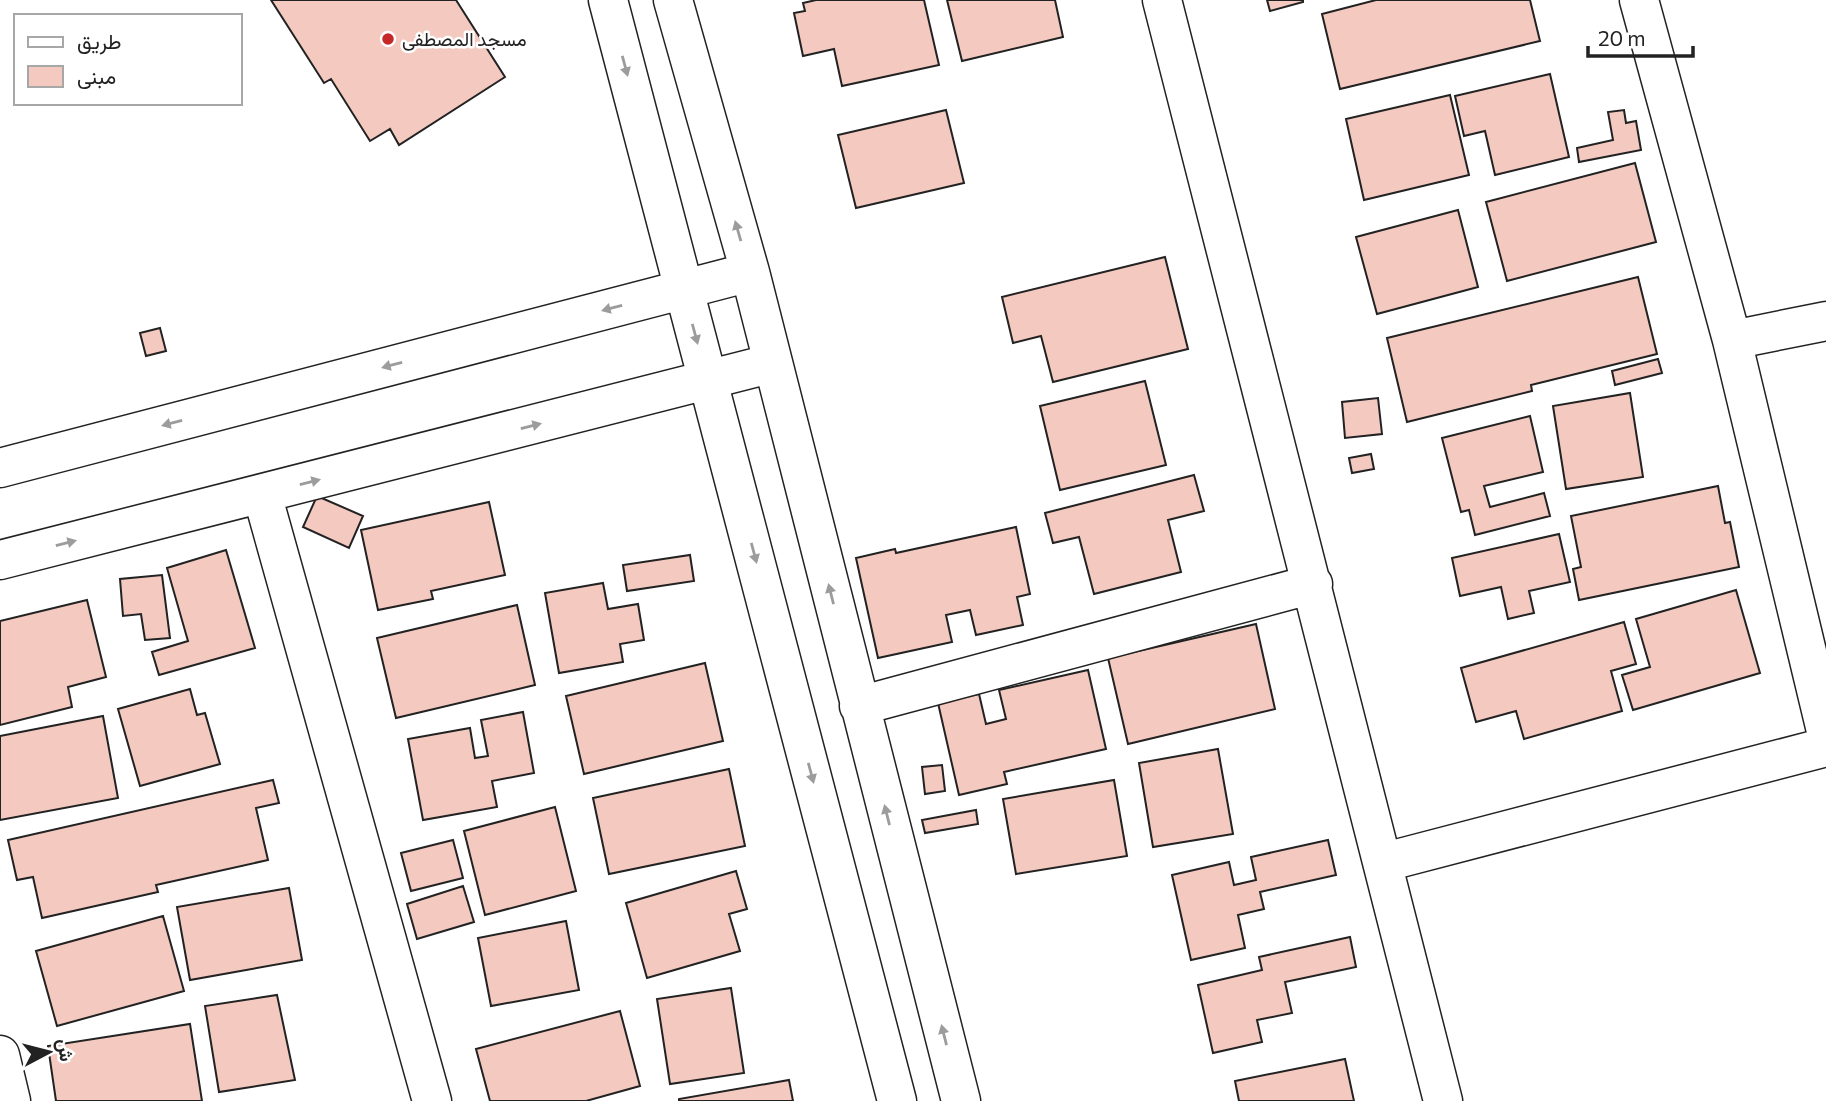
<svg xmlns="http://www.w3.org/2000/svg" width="1826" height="1101" viewBox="0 0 1826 1101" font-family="Commissioner,Vazirmatn,sans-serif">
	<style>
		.building { fill: #f3c9c0; stroke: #222; stroke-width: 2 }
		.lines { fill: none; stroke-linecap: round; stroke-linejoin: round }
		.minor-casing { stroke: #222; stroke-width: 41 }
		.minor { stroke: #fff; stroke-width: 38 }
		.oneway { fill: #9c9c9c }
		.poi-dot { fill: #c62828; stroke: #fff; stroke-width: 2.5 }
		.labels { text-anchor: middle; stroke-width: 5; stroke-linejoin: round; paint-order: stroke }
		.poi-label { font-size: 19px; fill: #222; stroke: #fff; text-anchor: start }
	</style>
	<rect width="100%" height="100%" fill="#fff"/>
	<path class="building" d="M 271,0 L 456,0 L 505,77 L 399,145 L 390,129 L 370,141 L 331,79 L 324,83 Z
		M 816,0 L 924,0 L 939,65 L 842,86 L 834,49 L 803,56 L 794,13 L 805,11 L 803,3 Z
		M 947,0 L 1055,0 L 1063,37 L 962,61 Z
		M 1267,0 L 1303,0 L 1303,2 L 1270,11 Z
		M 1376,0 L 1530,0 L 1540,41 L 1340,89 L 1322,14 Z
		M 1550,74 L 1569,157 L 1495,175 L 1485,131 L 1464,136 L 1455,96 Z
		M 1450,95 L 1469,175 L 1364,200 L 1346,119 Z
		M 946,110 L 964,183 L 856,208 L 838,135 Z
		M 1624,110 L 1626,123 L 1636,121 L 1641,150 L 1579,162 L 1577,148 L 1613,140 L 1608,112 Z
		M 1635,163 L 1656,242 L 1507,281 L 1486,202 Z
		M 1458,210 L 1478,287 L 1377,314 L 1356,237 Z
		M 1165,257 L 1188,349 L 1053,382 L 1041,336 L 1013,343 L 1002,297 Z
		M 1638,277 L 1657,354 L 1531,385 L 1532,391 L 1407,422 L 1387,338 Z
		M 160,328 L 166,351 L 146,356 L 140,333 Z
		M 1658,359 L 1662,373 L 1615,385 L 1612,371 Z
		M 1145,381 L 1166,465 L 1060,490 L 1040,406 Z
		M 1630,393 L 1643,477 L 1566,489 L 1553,406 Z
		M 1378,398 L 1382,434 L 1345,438 L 1342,402 Z
		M 1530,416 L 1543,472 L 1484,486 L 1490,507 L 1544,493 L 1550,516 L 1475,535 L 1469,510 L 1461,512 L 1442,438 Z
		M 1371,454 L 1374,469 L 1352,473 L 1349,458 Z
		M 1194,475 L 1204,511 L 1168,520 L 1181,572 L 1094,594 L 1079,537 L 1053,543 L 1045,513 Z
		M 1718,486 L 1725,523 L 1730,522 L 1739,567 L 1579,600 L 1573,569 L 1581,567 L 1571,516 Z
		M 317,496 L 363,516 L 349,548 L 303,527 Z
		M 489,502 L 505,575 L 431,591 L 433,599 L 378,610 L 361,530 Z
		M 1016,527 L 1030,594 L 1017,597 L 1023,625 L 976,635 L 970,610 L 946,615 L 952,642 L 878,658 L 856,558 L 895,549 L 896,553 Z
		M 1559,534 L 1570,582 L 1529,591 L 1534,613 L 1508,619 L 1501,587 L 1460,596 L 1452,558 Z
		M 226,550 L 255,648 L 159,675 L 152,652 L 188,641 L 167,568 Z
		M 690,555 L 694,581 L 627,591 L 623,565 Z
		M 162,575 L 170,638 L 145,640 L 141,614 L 123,616 L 120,579 Z
		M 603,583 L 608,609 L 638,604 L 644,640 L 620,644 L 623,662 L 559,673 L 545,593 Z
		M 1736,590 L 1760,673 L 1633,710 L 1622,675 L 1650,667 L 1636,619 Z
		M 87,600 L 106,677 L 68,687 L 72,707 L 0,725 L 0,621 Z
		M 517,605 L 535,685 L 396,718 L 377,638 Z
		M 1624,622 L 1636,664 L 1611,671 L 1622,711 L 1524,739 L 1516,711 L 1476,722 L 1461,668 Z
		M 1256,624 L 1275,709 L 1128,744 L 1108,658 Z
		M 705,663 L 723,741 L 584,774 L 566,696 Z
		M 1088,670 L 1106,749 L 1004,772 L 1007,784 L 959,795 L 938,703 L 979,694 L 986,724 L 1006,719 L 999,690 Z
		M 190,689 L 197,715 L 205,713 L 220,764 L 140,786 L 118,709 Z
		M 523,712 L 534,773 L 492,781 L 497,807 L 423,820 L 408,739 L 470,728 L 475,758 L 488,756 L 481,720 Z
		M 103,716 L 118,798 L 0,820 L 0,736 Z
		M 1218,749 L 1233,834 L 1153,847 L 1139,763 Z
		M 942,765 L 945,791 L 925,794 L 922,767 Z
		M 729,769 L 745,846 L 609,874 L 593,798 Z
		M 273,780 L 279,803 L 256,808 L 268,860 L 156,885 L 158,892 L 42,918 L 33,877 L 17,880 L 8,840 Z
		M 1114,780 L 1127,856 L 1016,874 L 1003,799 Z
		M 555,807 L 576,891 L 485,915 L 464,831 Z
		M 976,810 L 978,824 L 925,833 L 922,820 Z
		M 453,840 L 463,878 L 411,891 L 401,853 Z
		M 1328,840 L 1336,875 L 1260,892 L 1264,909 L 1238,915 L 1245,948 L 1191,960 L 1172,875 L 1229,862 L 1234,885 L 1256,880 L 1251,857 Z
		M 736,871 L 747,909 L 729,914 L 740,951 L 647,978 L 626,903 Z
		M 463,886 L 474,922 L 417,939 L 407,904 Z
		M 289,888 L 302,960 L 190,980 L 177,907 Z
		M 163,916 L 184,991 L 57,1026 L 36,951 Z
		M 566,921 L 579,990 L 491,1006 L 478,938 Z
		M 1350,937 L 1356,967 L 1285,982 L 1292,1013 L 1257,1020 L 1262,1042 L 1213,1053 L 1198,985 L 1262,970 L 1259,957 Z
		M 731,988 L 744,1073 L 670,1084 L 657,999 Z
		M 277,995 L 295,1080 L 219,1092 L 205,1006 Z
		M 620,1011 L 640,1086 L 586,1101 L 490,1101 L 476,1049 Z
		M 190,1024 L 202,1101 L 56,1101 L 48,1046 Z
		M 1345,1059 L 1354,1101 L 1239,1101 L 1235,1081 Z
		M 789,1080 L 793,1101 L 679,1101 L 679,1099 Z"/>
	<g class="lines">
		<g class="minor-casing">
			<path id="minor" d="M 608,0 L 897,1101
				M 673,0 L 750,272 L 961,1101
				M 1162,0 L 1443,1101
				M 1639,0 L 1732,340 L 1826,731
				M 1732,340 L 1826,321
				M 0,468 L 750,272
				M 262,494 L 432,1101
				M 0,560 L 773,363
				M 859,706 L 1313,584
				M 1385,862 L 1826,747
				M 0,1055 L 11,1101"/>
		</g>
		<use href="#minor" class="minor"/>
	</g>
	<defs><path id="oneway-solid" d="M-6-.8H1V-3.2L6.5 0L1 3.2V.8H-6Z" transform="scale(1.75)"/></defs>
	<g class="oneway">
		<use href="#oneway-solid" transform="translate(625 66) rotate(75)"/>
		<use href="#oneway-solid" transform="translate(738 231) rotate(-106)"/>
		<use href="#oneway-solid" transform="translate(612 308) rotate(165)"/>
		<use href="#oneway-solid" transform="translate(695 334) rotate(75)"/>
		<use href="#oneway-solid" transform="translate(392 365) rotate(165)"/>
		<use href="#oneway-solid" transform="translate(172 423) rotate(165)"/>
		<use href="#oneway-solid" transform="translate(531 426) rotate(-14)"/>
		<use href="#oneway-solid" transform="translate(310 482) rotate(-14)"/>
		<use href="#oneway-solid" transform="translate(66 543) rotate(-14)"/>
		<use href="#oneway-solid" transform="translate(754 553) rotate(75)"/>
		<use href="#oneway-solid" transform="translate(831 594) rotate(-104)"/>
		<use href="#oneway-solid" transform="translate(811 773) rotate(75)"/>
		<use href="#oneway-solid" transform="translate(887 815) rotate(-104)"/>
		<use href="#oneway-solid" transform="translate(944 1035) rotate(-104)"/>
	</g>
	<circle class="poi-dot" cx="388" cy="39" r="7"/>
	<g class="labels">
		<g class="poi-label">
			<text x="402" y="46">مسجد المصطفى</text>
		</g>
	</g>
	<rect x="14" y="14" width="228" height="91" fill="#ffffff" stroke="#a7a7a7" stroke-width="2"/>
	<rect x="28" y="37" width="35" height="10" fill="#ffffff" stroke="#a7a7a7" stroke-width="2"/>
	<text x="77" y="49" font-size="21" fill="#222222">طريق</text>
	<rect x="28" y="66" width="35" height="21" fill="#f3c9c0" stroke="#a7a7a7" stroke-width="2"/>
	<text x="77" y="84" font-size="21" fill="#222222">مبنى</text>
	<g transform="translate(49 1052) rotate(83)" stroke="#ffffff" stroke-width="5" paint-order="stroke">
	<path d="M0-5L12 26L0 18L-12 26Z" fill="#222222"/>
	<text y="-10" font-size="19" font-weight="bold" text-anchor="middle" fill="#222222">ش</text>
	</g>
	<path d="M1588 46v10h105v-10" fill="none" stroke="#222222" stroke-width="3.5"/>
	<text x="1598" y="46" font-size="21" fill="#222222" stroke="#ffffff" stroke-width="5" paint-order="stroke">20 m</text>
</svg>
